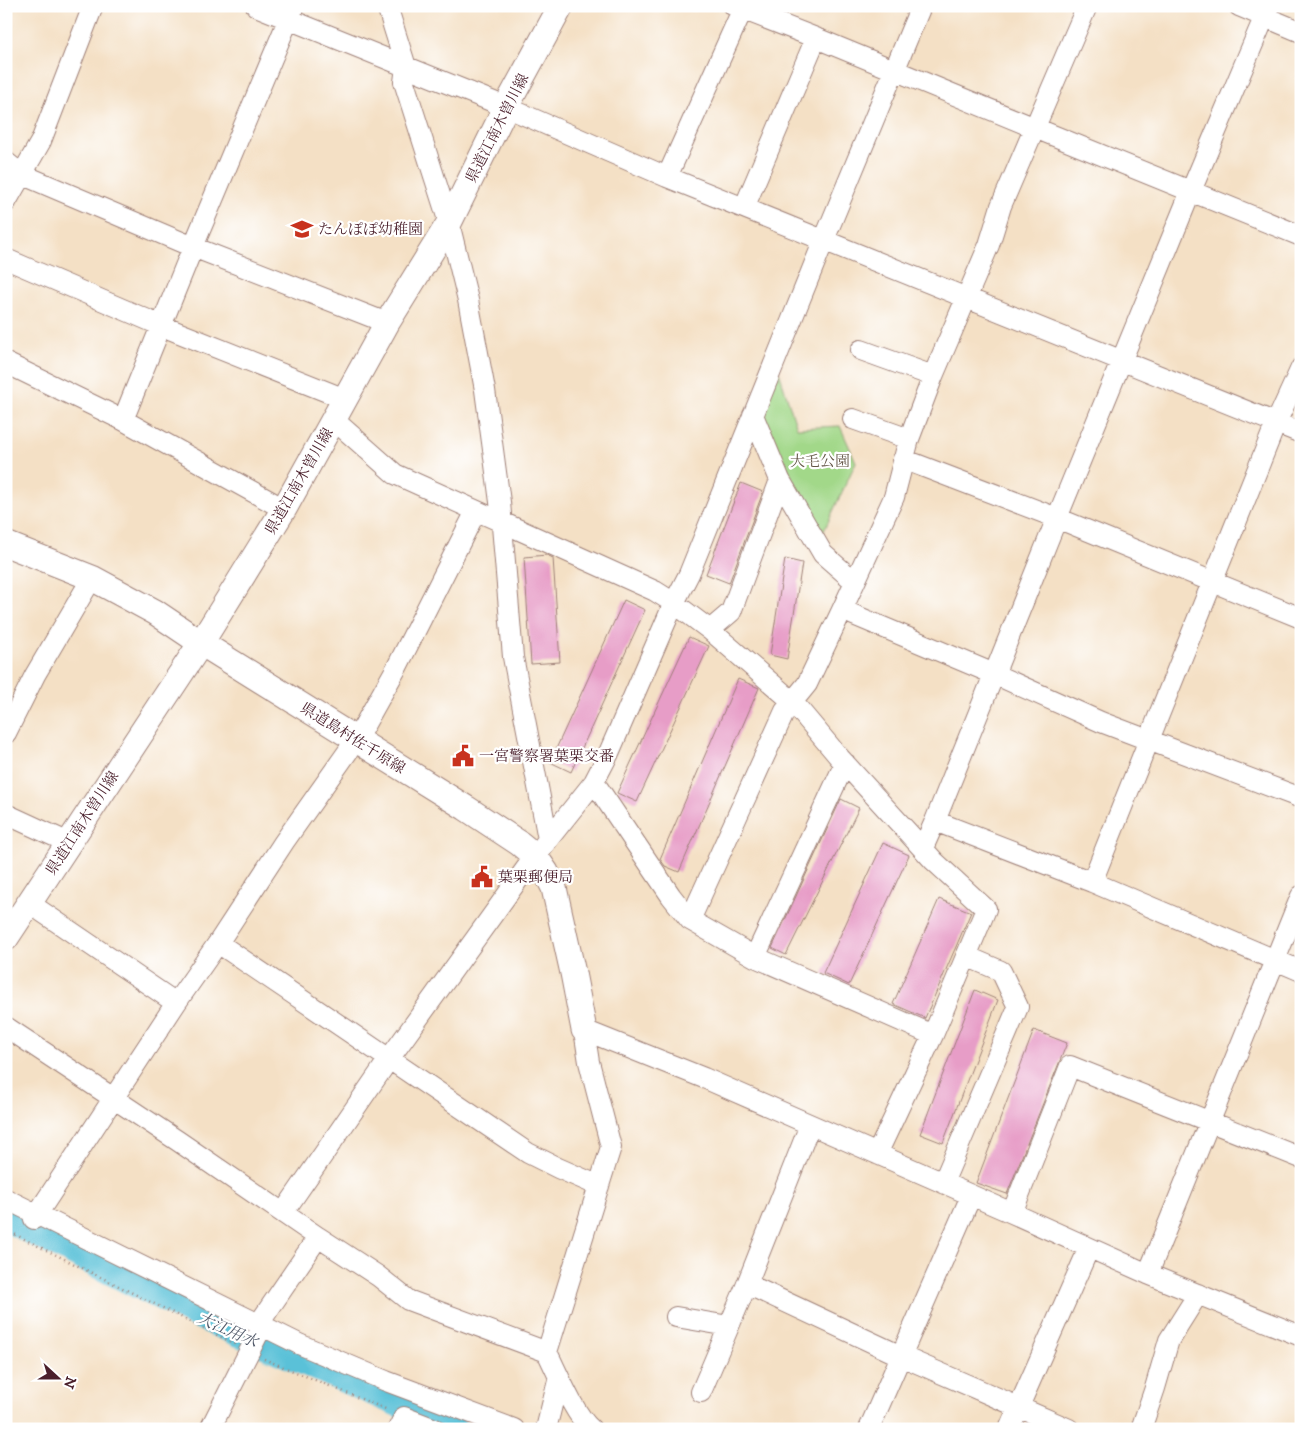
<svg xmlns="http://www.w3.org/2000/svg" width="1307" height="1435" viewBox="0 0 1307 1435" font-family="'IM FELL DW Pica','Noto Serif JP',serif">
	<style>
		.green { fill: #a2d889; stroke: #767c5a }
		.lines { fill: none; stroke-linecap: round; stroke-linejoin: round }
		.river { stroke: #5ac1d8; stroke-width: 26 }
		.building { fill: #e79dc7 }
		.minor-casing { stroke: #9f8078; stroke-width: 22 }
		.major-casing { stroke: #9f8078; stroke-width: 27 }
		.path { stroke: #9f8078; stroke-width: 2.5; stroke-dasharray: 1 4; stroke-linecap: butt }
		.minor { stroke: #fff; stroke-width: 20 }
		.major { stroke: #fff; stroke-width: 25 }
		.labels { text-anchor: middle; stroke-width: 4.5; stroke-linejoin: round; paint-order: stroke }
		.street-label { font-size: 15px; fill: #4a1f2b; stroke: #fff }
		.poi-label { font-size: 15px; fill: #4a1f2b; stroke: #fff; text-anchor: start }
		.park-label { font-size: 15px; fill: #645647; stroke: #fff }
		.water-label { font-size: 16px; font-style: italic; fill: #505868; stroke: #fff }
	</style>
	<rect width="100%" height="100%" fill="#fff"/>
	<filter id="ink" filterUnits="userSpaceOnUse"><feTurbulence type="fractalNoise" baseFrequency=".02" numOctaves="2"/><feDisplacementMap in="SourceGraphic" scale="10" xChannelSelector="R" yChannelSelector="G"/><feConvolveMatrix kernelMatrix="1 2 1 2 8 2 1 2 1" color-interpolation-filters="sRGB"/></filter>
	<filter id="wash" filterUnits="userSpaceOnUse"><feTurbulence type="fractalNoise" baseFrequency=".0096" numOctaves="4" result="noise"/><feDisplacementMap in="SourceGraphic" scale="20" xChannelSelector="R" yChannelSelector="G"/><feGaussianBlur stdDeviation="1.12" result="paint"/><feColorMatrix in="noise" values="0 0 0 0 0 0 0 0 0 0 0 0 0 0 0 0 0 1.4 0 .05"/><feComposite in="paint" operator="in"/></filter>
	<g filter="url(#wash)">
		<rect width="100%" height="100%" fill="#f4e0c5"/>
		<path class="green" d="M 779,372 L 797,428 L 840,426 L 856,462 L 822,535 L 759,414 Z"/>
		<g class="lines">
			<path class="river" d="M 6,1219 L 187,1311 L 455,1429"/>
		</g>
		<g id="blocks">
			<path class="building" d="M 741,483 L 763,492 L 729,583 L 706,574 Z
				M 547,555 L 553,558 L 560,662 L 531,664 L 524,557 Z
				M 785,559 L 802,563 L 787,659 L 770,655 Z
				M 624,600 L 645,610 L 571,772 L 550,762 Z
				M 689,637 L 709,646 L 637,802 L 617,793 Z
				M 738,679 L 759,688 L 679,872 L 665,866 L 660,859 Z
				M 841,799 L 859,808 L 786,955 L 772,948 Z
				M 883,843 L 909,855 L 849,985 L 823,973 Z
				M 939,899 L 971,912 L 925,1018 L 893,1004 Z
				M 975,990 L 998,1000 L 943,1143 L 920,1134 Z
				M 1034,1030 L 1067,1043 L 1007,1194 L 976,1183 Z"/>
		</g>
	</g>
	<g filter="url(#ink)">
		<use href="#blocks" fill-opacity="0" stroke="#9f8078" stroke-width="1"/>
		<g class="lines">
			<g class="minor-casing">
				<path id="minor" d="M 256,6 L 506,107 L 667,177 L 1301,433
					M 387,6 L 406,67 L 404,82 L 449,223 L 468,300 L 485,390 L 500,502 L 513,657 L 548,839
					M 734,6 L 816,38 L 1035,128 L 1301,236
					M 1239,6 L 1301,32
					M 6,162 L 21,174 L 193,247 L 387,323
					M 667,177 L 744,6
					M 6,202 L 41,141 L 93,6
					M 744,208 L 816,38
					M 6,259 L 162,326 L 345,399
					M 861,350 L 933,376
					M 6,363 L 123,420 L 284,509
					M 753,415 L 780,480 L 823,554 L 855,582
					M 853,419 L 909,439
					M 123,420 L 193,247 L 294,6
					M 334,420 L 395,474 L 655,591 L 674,603 L 710,630 L 792,701 L 839,757 L 934,861 L 986,909 L 933,1035
					M 903,459 L 1057,518 L 1301,618
					M 842,610 L 994,674 L 1101,722 L 1301,798
					M 710,630 L 731,612 L 780,480
					M 6,733 L 35,675 L 92,578
					M 594,782 L 671,896 L 690,920 L 755,957 L 933,1035 L 877,1154
					M 6,814 L 69,843
					M 935,821 L 1092,882 L 1301,971
					M 923,848 L 935,821 L 1057,518 L 1191,191 L 1269,6
					M 1092,882 L 1276,423 L 1301,368
					M 29,903 L 176,1003
					M 690,920 L 785,711 L 807,684 L 842,610 L 894,497 L 909,439 L 933,376 L 989,245 L 1001,206 L 1087,6
					M 218,943 L 528,1153 L 558,1168 L 599,1186
					M 755,957 L 845,763
					M 6,1027 L 178,1141 L 318,1237 L 378,1276 L 408,1300 L 547,1352 C 558,1374 574,1414 591,1429
					M 584,1030 L 704,1078 L 1012,1213 L 1148,1274 L 1301,1336
					M 943,1183 L 1018,1007 L 1001,971 L 966,956
					M 6,1199 L 299,1344 L 386,1381 L 514,1429
					M 283,1213 L 389,1059 L 535,856 L 594,782 L 608,755 L 674,603 L 689,574 L 824,240 L 921,6
					M 1012,1213 L 1070,1066 L 1301,1158
					M 34,1219 L 176,1003 L 218,943 L 284,842 L 356,740 L 397,667 L 476,511
					M 1148,1274 L 1301,896
					M 747,1284 L 901,1356 L 1069,1429
					M 676,1317 L 729,1326
					M 547,1352 L 611,1147 L 589,1062 L 584,1030
					M 701,1392 L 747,1284 L 810,1125
					M 210,1429 L 258,1334 L 260,1322 L 318,1237
					M 398,1429 L 404,1417 L 435,1429
					M 546,1429 L 559,1377
					M 869,1429 L 971,1196
					M 1009,1429 L 1089,1248
					M 1141,1429 L 1155,1388 L 1169,1340 L 1198,1294"/>
			</g>
			<g class="major-casing">
				<path id="major" d="M 6,544 L 92,578 L 155,612 L 201,643 L 466,808 L 519,843 L 535,856 L 546,872 L 554,888 L 573,973 L 584,1030
					M 6,938 L 201,643 L 284,509 L 387,323 L 449,223 L 506,107 L 561,6"/>
			</g>
			<path class="path" d="M 6,1230 L 235,1344
				M 264,1359 L 388,1410"/>
			<use href="#minor" class="minor"/>
			<use href="#major" class="major"/>
		</g>
	</g>
	<defs>
		<g id="school-bare" transform="scale(1.725)"><path d="M0-5L7-2L0 1L-7-2ZM-4 1L0 2.5L4 1V4Q0 6-4 4Z" fill="#c8321e" stroke="#fff" stroke-width="2.5" paint-order="stroke"/></g>
		<g id="civic-bare" transform="scale(1.725)"><path d="M-.6-6.5H3V-4.5H.6V-3L4-1V1h2V6H-6V1h2V-1L-.6-3ZM-1.2 2.5V6h2.4V2.5Z" fill="#c8321e" stroke="#fff" stroke-width="2.5" paint-order="stroke"/></g>
	</defs>
	<g fill-rule="evenodd">
		<use href="#school-bare" x="302" y="229"/>
		<use href="#civic-bare" x="463" y="756"/>
		<use href="#civic-bare" x="482" y="877"/>
	</g>
	<g class="labels">
		<g class="street-label">
			<text transform="translate(497 128) rotate(-63)" y="5">県道江南木曽川線</text>
			<text transform="translate(299 481) rotate(-60)" y="5">県道江南木曽川線</text>
			<text transform="translate(353 738) rotate(32)" y="5">県道島村佐千原線</text>
			<text transform="translate(82 823) rotate(-57)" y="5">県道江南木曽川線</text>
		</g>
		<g class="poi-label">
			<text x="318" y="234">たんぽぽ幼稚園</text>
			<text x="479" y="761">一宮警察署葉栗交番</text>
			<text x="498" y="882">葉栗郵便局</text>
		</g>
		<g class="park-label">
			<text x="820" y="466">大毛公園</text>
		</g>
		<g class="water-label">
			<text transform="translate(228 1329) rotate(24)" y="6">大江用水</text>
		</g>
	</g>
	<rect width="1307" height="1435" fill="none" stroke="#fff" stroke-width="25"/>
	<g transform="translate(58 1378) rotate(111)" stroke="#ffffff" stroke-width="4" paint-order="stroke">
	<path d="M0-4L9 19L0 12L-9 19Z" fill="#4a1f2b"/>
	<text y="-8" font-size="14" font-weight="bold" text-anchor="middle" fill="#4a1f2b">N</text>
	</g>
</svg>
